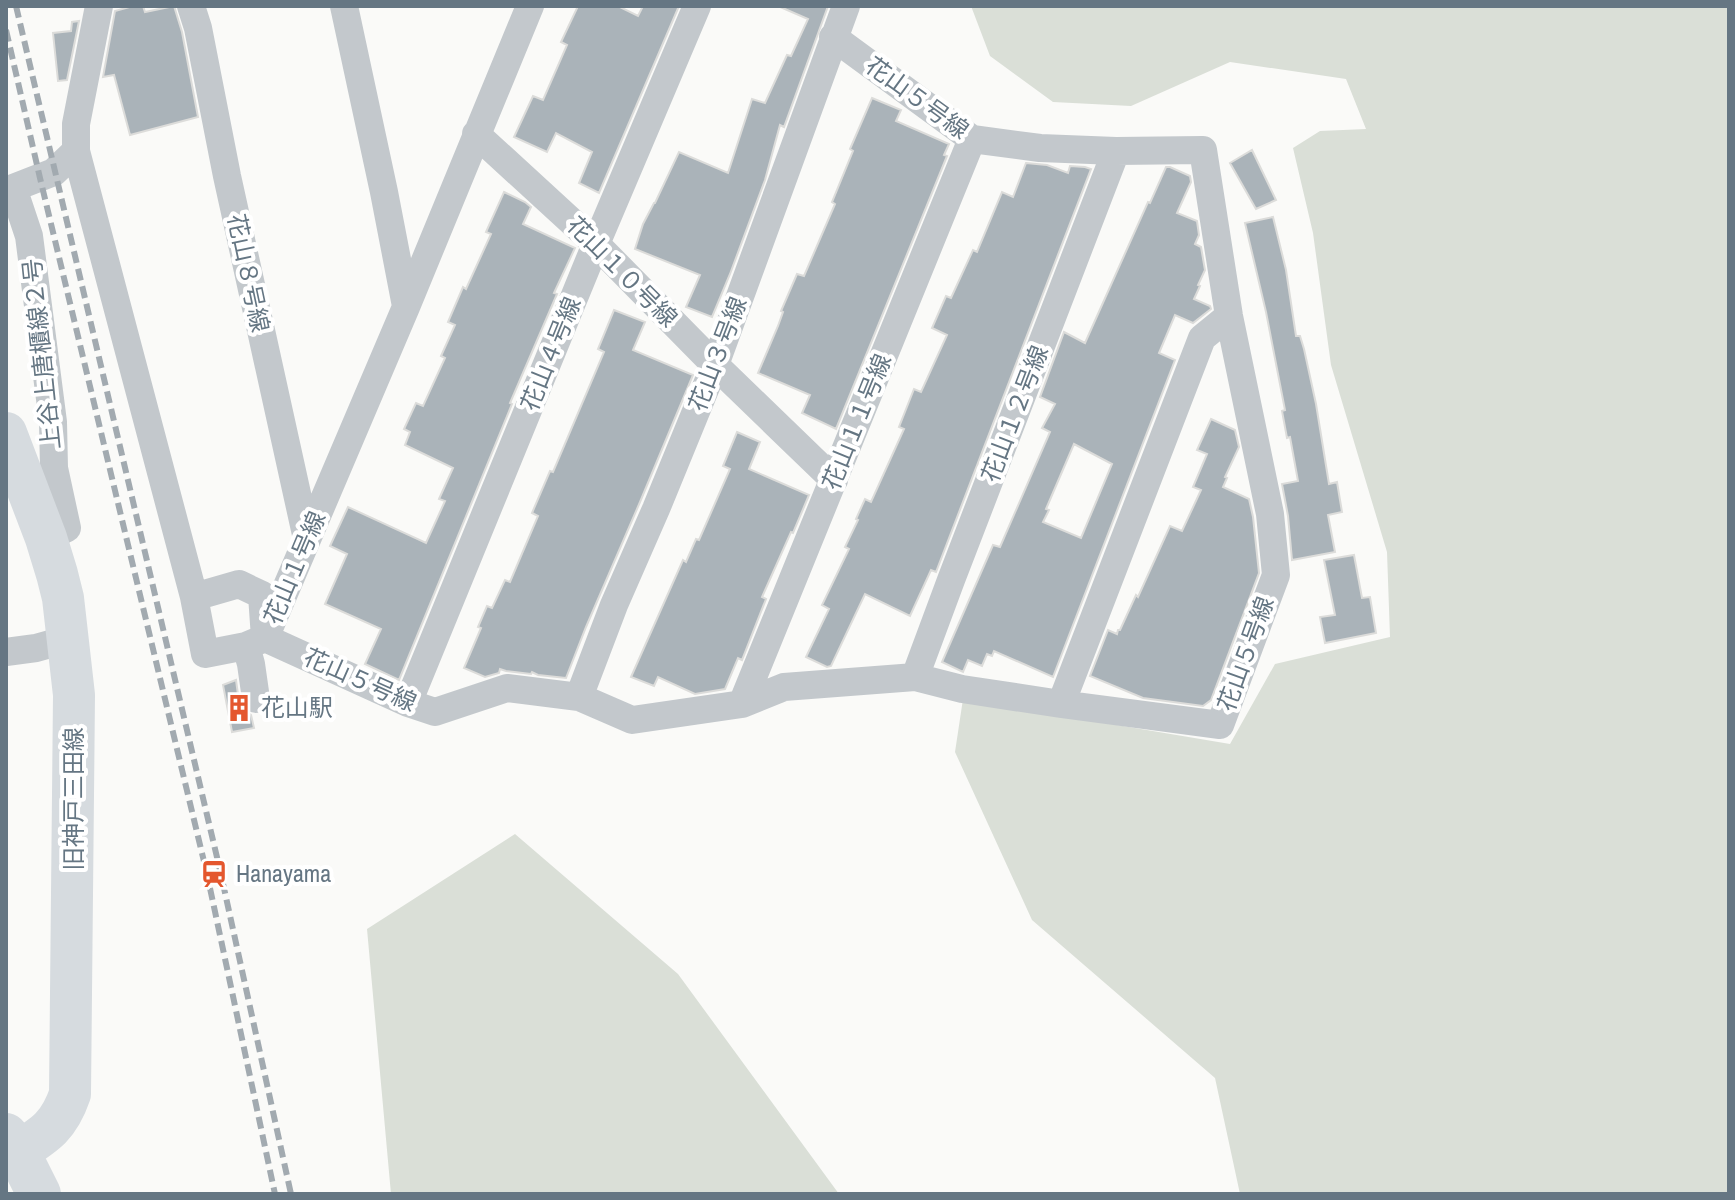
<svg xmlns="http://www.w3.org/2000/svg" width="1735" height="1200" viewBox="0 0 1735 1200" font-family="'Archivo Narrow','Noto Sans JP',sans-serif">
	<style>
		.green { fill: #dadfd7 }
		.building { fill: #aab3b9; stroke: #dcdcda; stroke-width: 2; fill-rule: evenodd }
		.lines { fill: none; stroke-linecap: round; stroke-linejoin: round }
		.street { stroke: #c3c8cc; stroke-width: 28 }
		.secondary { stroke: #d6dbdf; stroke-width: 42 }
		.primary { stroke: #d6dbdf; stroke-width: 44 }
		.rail { stroke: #a2aab0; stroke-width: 6; stroke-dasharray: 12 6; stroke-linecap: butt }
		.labels { text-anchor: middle; stroke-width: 8; stroke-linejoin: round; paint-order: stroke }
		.street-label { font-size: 24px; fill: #657683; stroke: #fff }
		.poi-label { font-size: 24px; fill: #657683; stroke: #fff; text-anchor: start }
	</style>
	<rect width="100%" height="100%" fill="#fafaf8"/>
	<path class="green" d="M 971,6 L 1729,6 L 1729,1194 L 1240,1194 L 1215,1078 L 1032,920 L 955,752 L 963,699 L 1230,744 L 1275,664 L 1390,637 L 1387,552 L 1331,365 L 1313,233 L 1293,148 L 1320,131 L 1366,129 L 1346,79 L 1230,62 L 1131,106 L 1053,102 L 990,56 Z
		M 515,834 L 678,974 L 839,1194 L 391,1194 L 367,929 Z"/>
	<path class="building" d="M 133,6 L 143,6 L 145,12 L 174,6 L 182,32 L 198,117 L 130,135 L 114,75 L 103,77 L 115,11 Z
		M 578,6 L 618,6 L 638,16 L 643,6 L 679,6 L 599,193 L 579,183 L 592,152 L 556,133 L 547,152 L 514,137 L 533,96 L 543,100 L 567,45 L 561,42 Z
		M 778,6 L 828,6 L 784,127 L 780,125 L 765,180 L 730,274 L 712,317 L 686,307 L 700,275 L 635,249 L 643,224 L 654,203 L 655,203 L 679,152 L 728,173 L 752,99 L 765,103 L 787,55 L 791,56 L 808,19 Z
		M 79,21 L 67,80 L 58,81 L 53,33 L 71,31 L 72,22 Z
		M 872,98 L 901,110 L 896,121 L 949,144 L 944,155 L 947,156 L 836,429 L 802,413 L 810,395 L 758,373 L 778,326 L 783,312 L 781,311 L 797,274 L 804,276 L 835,204 L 832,202 L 853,151 L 850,149 Z
		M 1252,150 L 1276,200 L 1256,209 L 1230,163 Z
		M 1026,163 L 1047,165 L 1068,173 L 1070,166 L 1085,167 L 1091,169 L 936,572 L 931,570 L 910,616 L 865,594 L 831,666 L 827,667 L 806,657 L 829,609 L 822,605 L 849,549 L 845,547 L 858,520 L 856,519 L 865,499 L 871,502 L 904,429 L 899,427 L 914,389 L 921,392 L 947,335 L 932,328 L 946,296 L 951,298 L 973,250 L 977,252 L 1002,192 L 1013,197 Z
		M 1166,167 L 1170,167 L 1190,176 L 1191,182 L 1177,213 L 1197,221 L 1199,235 L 1195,244 L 1201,247 L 1205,270 L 1198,285 L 1200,286 L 1194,299 L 1210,306 L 1211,309 L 1193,323 L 1175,315 L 1159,353 L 1175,360 L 1053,677 L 994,651 L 992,656 L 987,654 L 982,666 L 968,660 L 963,672 L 942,662 L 993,545 L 1000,547 L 1050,432 L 1042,428 L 1055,404 L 1040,397 L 1064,332 L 1085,343 L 1148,202 L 1150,203 ZM 1074,444 L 1112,464 L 1081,538 L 1043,522 L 1049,510 L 1046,509 Z
		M 504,192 L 525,202 L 531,207 L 523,224 L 575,248 L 554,293 L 557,294 L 510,403 L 512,404 L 399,680 L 365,664 L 381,629 L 325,604 L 347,554 L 330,546 L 348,507 L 426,543 L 445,501 L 439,499 L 453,468 L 405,445 L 410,432 L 404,429 L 416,403 L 423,406 L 445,358 L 441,356 L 455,325 L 448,322 L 463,287 L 466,289 L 491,234 L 486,232 Z
		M 1273,217 L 1286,270 L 1296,336 L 1300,336 L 1304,349 L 1316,404 L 1329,484 L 1337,482 L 1342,512 L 1328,515 L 1335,552 L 1292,560 L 1288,516 L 1282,484 L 1298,481 L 1290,437 L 1287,438 L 1282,411 L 1285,410 L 1266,312 L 1245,223 Z
		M 614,310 L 645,322 L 633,350 L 693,375 L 640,502 L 586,627 L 566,678 L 538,675 L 532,672 L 531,674 L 506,671 L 500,669 L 499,673 L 485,677 L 464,668 L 481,628 L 478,627 L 487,606 L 492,608 L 505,580 L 510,582 L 538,516 L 532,513 L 550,471 L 553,472 L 604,352 L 598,349 Z
		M 1211,419 L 1235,430 L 1239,447 L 1225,477 L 1227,478 L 1223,487 L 1249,499 L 1253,517 L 1259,573 L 1211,700 L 1203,706 L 1143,698 L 1090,676 L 1108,630 L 1117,634 L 1118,630 L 1120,630 L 1136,595 L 1138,597 L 1170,526 L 1182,531 L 1201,490 L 1193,487 L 1207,454 L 1197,450 Z
		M 737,432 L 760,442 L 749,469 L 809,495 L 793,533 L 791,532 L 762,597 L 766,599 L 742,660 L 738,658 L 725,689 L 695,694 L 658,677 L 654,686 L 631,677 L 683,560 L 686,562 L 696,539 L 699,540 L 730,469 L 723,466 Z
		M 1354,555 L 1362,598 L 1370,597 L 1376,633 L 1325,643 L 1320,617 L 1335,615 L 1324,560 Z
		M 236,680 L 239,702 L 243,710 L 251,715 L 254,728 L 232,732 L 223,685 Z"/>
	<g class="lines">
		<path class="street" d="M 191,6 L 198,28 L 227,176 L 307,539
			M 344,6 L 384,192 L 406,306
			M 476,134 L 596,244 L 715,365 L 834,480
			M 76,151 L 194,597 L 205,654 L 246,646 L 265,638 L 406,307 L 530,6
			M 46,538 L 67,528 L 54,468 L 53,422 L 29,236 L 13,188 L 54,172 L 76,151 L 76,124 L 99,6
			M 194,597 L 239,584 L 262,595 L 265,638 L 408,703 L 435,712 L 507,688 L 579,697 L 632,720 L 742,704 L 784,687 L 915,677 L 962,689 L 1061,704 L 1220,725 L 1276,575 L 1270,514 L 1229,316 L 1203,150 L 1116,151 L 1040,148 L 972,139 L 833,37
			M 246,646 L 251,664 L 256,699
			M 6,652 L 36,648 L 68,639
			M 915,677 L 951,580 L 1116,151
			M 579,697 L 614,605 L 656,509 L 715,365 L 846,6
			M 408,703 L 596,244 L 697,6
			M 742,704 L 972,139
			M 1061,704 L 1202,338 L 1229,316"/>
		<path class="secondary" d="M 6,433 L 46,538 L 57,574 L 63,598 L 74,695 L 70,1094 C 59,1126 46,1134 18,1152"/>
		<path class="primary" d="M 6,1135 L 18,1152 L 39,1194"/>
		<path class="rail" d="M 16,6 L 220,870 L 291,1194
			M 6,30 L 40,178 L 207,874 L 275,1194"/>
	</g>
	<defs>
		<g id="building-bare" transform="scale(2.16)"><path d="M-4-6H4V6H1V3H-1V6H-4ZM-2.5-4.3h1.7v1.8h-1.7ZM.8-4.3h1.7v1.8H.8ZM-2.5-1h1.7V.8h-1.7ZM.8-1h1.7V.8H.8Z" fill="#e4572e" stroke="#fff" stroke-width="2.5" paint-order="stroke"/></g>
		<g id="station-bare" transform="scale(2.16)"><path d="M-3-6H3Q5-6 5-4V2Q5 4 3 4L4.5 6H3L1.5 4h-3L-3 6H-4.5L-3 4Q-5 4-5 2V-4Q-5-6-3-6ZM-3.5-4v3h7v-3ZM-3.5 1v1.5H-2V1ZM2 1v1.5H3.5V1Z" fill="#e4572e" stroke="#fff" stroke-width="2.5" paint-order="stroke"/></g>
	</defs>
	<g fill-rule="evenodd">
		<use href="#building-bare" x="239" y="708"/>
		<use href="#station-bare" x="214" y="874"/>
	</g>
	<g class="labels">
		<g class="street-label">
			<text transform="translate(917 98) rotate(36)" y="8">花山５号線</text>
			<text transform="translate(622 272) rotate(45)" y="8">花山１０号線</text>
			<text transform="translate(248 273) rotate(78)" y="8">花山８号線</text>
			<text transform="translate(42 354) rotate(-96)" y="8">上谷上唐櫃線２号</text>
			<text transform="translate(551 354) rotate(-68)" y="8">花山４号線</text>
			<text transform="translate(718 354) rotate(-69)" y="8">花山３号線</text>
			<text transform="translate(1015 414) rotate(-69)" y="8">花山１２号線</text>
			<text transform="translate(857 422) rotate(-68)" y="8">花山１１号線</text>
			<text transform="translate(295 568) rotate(-67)" y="8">花山１号線</text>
			<text transform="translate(1246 654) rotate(-70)" y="8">花山５号線</text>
			<text transform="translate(360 680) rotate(24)" y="8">花山５号線</text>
			<text transform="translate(74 799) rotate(-90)" y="8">旧神戸三田線</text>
		</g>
		<g class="poi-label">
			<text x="261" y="716">花山駅</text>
			<text x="236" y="882">Hanayama</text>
		</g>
	</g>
	<rect width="1735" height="1200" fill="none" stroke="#657683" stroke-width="16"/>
</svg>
